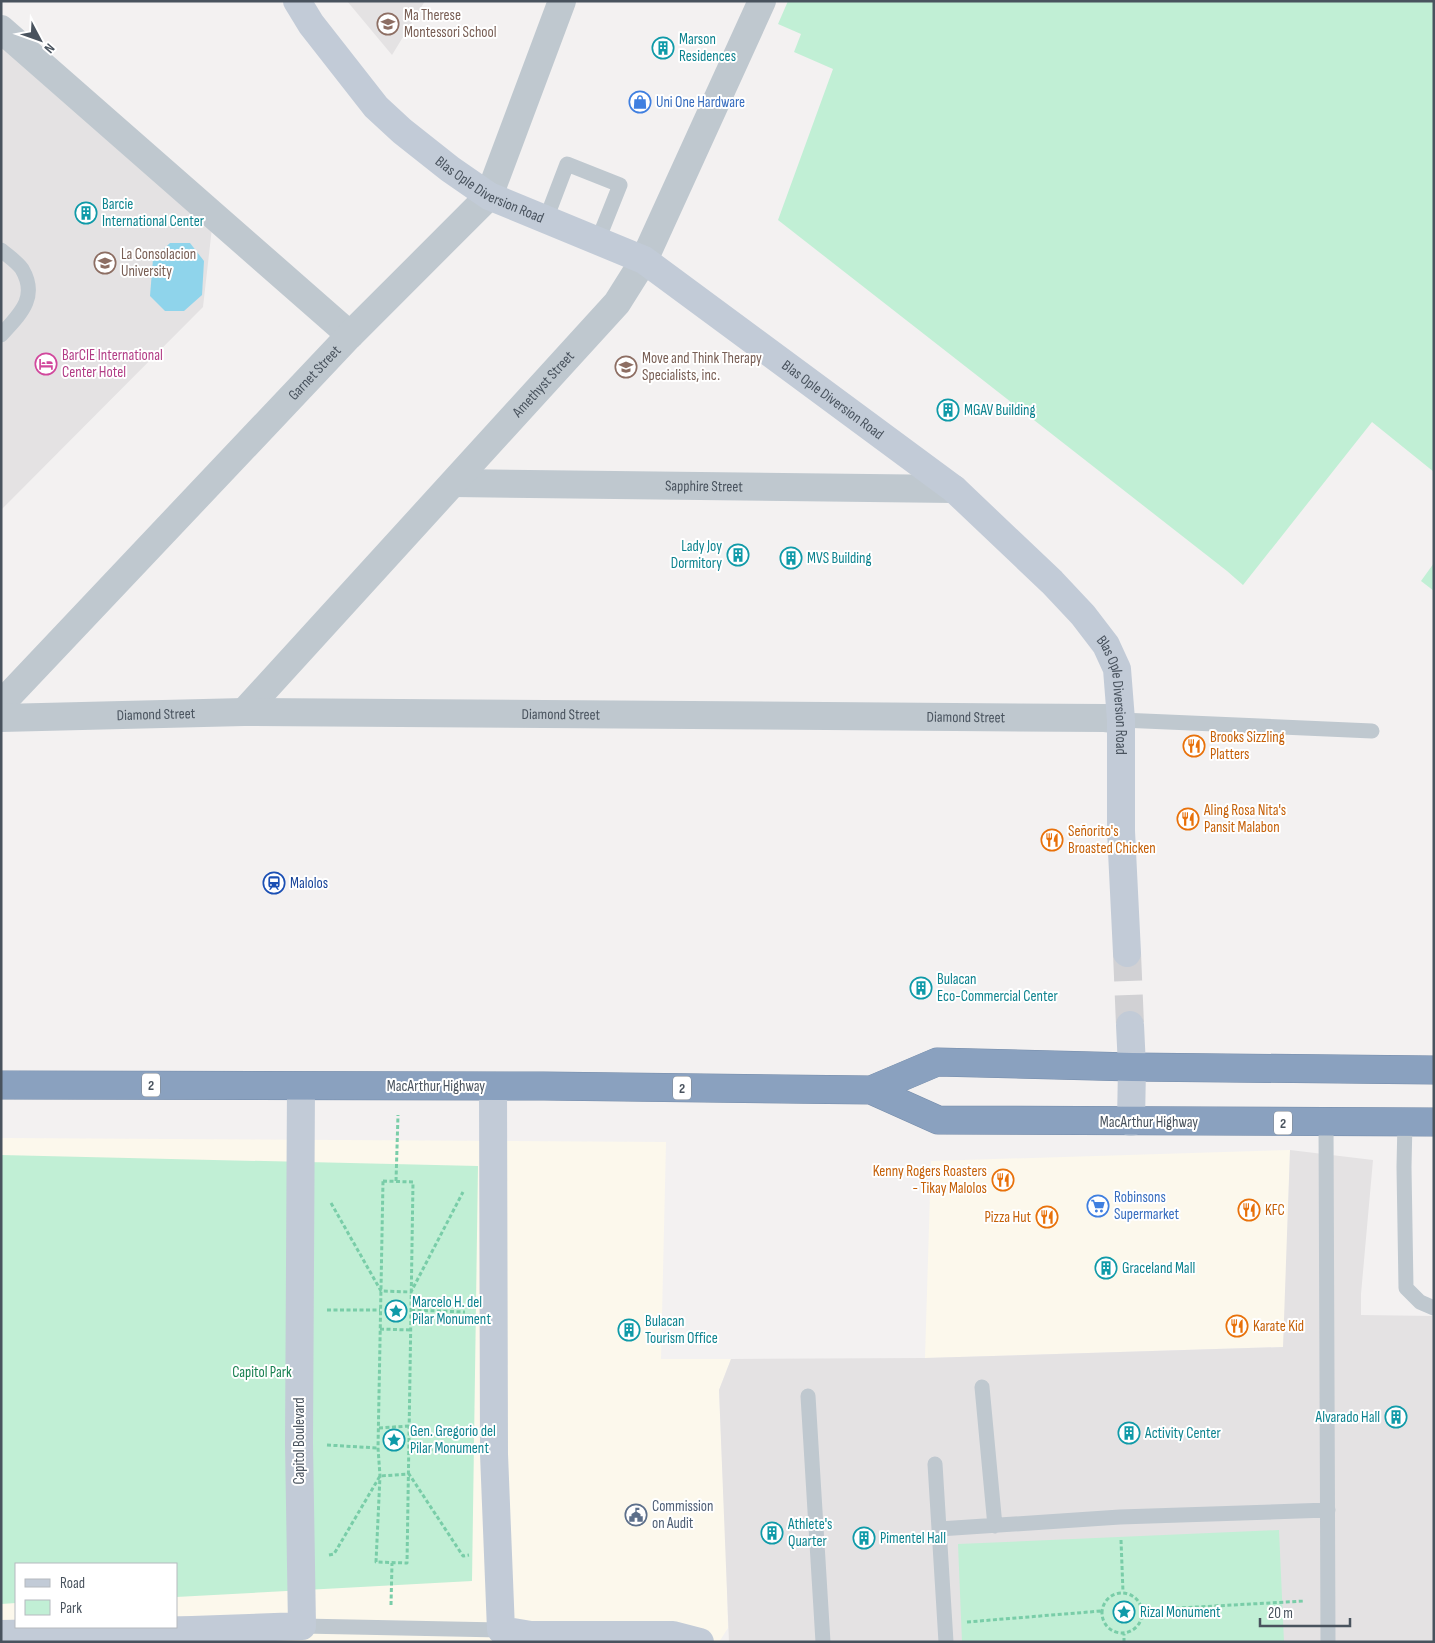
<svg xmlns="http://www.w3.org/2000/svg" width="1435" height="1643" viewBox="0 0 1435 1643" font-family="'Sofia Sans Condensed',sans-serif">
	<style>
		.commercial { fill: #fcf8ec; fill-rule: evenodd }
		.education { fill: #e4e2e3 }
		.green { fill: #c1efd5 }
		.water { fill: #8fd4eb }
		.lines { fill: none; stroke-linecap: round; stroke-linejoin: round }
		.secondary-tunnel { stroke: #d1d1d4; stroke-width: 28; stroke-dasharray: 28 14; stroke-linecap: butt }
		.highway-casing { stroke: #758caa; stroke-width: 29 }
		.path { stroke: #79cda8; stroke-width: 3; stroke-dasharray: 4 2.5; stroke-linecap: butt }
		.lane { stroke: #bfc8cf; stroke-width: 15 }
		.street { stroke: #bfc8cf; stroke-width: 28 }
		.secondary { stroke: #c2cbd7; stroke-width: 28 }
		.highway { stroke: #8aa1bf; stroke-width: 28 }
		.labels { text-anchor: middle; stroke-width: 4; stroke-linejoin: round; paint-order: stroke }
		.shield { fill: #fff; stroke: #80878e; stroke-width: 1 }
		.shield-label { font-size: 14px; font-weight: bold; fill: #49535e }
		.education-label { font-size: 15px; fill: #785e54; stroke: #fff; text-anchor: start }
		.culture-label { font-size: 15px; fill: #0d838f; stroke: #fff; text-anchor: start }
		.shop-label { font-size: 15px; fill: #366cbe; stroke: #fff; text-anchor: start }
		.street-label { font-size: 15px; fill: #49535e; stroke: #fff }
		.hotel-label { font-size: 15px; fill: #b23c85; stroke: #fff; text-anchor: start }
		.food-label { font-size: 15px; fill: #c56008; stroke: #fff; text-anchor: start }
		.transit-label { font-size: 15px; fill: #164399; stroke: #fff; text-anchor: start }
		.park-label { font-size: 15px; fill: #198151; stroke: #fff }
		.service-label { font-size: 15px; fill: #4e5e75; stroke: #fff; text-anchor: start }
	</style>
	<rect width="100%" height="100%" fill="#f3f1f1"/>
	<path class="commercial" d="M 1,1138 L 666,1142 L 661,1359 L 731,1359 L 719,1390 L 726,1550 L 728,1628 L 719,1642 L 1,1642 ZM 16,1564 L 176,1564 L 176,1627 L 16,1627 Z
		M 1290,1150 L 1284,1347 L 925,1358 L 931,1161 Z"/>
	<path class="education" d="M 347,1 L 425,1 L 392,55 Z
		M 1,43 L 213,219 L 203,307 L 1,510 Z
		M 1290,1150 L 1373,1160 L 1361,1294 L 1361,1315 L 1434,1316 L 1434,1642 L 729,1642 L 719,1390 L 731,1359 L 925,1358 L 1283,1347 Z"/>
	<path class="green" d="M 788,1 L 1434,1 L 1434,472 L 1372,422 L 1243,585 L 1227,571 L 778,220 L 833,69 L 794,52 L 801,34 L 778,24 Z
		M 1434,563 L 1434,591 L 1421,581 Z
		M 1,1155 L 478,1166 L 472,1581 L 176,1597 L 176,1564 L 16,1564 L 16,1603 L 1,1604 Z
		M 1279,1530 L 1284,1642 L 962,1642 L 958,1544 Z"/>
	<path class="water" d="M 170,243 L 190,243 L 204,261 L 202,295 L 184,311 L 165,311 L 150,296 L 153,259 Z"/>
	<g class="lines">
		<path class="secondary-tunnel" d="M 1127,953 L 1130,1025"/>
		<g class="highway-casing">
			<path id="highway" d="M 1,1085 L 544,1086 L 871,1090 L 938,1120 L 1434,1122
				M 871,1090 L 937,1062 L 1132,1067 L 1434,1070"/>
		</g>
		<path class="path" d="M 383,1181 L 413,1182 L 407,1563 L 376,1562 L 380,1476 L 378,1448 Z
			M 396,1181 L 398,1115
			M 331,1203 L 381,1291 L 411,1292 L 463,1192
			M 327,1310 L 380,1310
			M 411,1310 L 465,1312
			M 380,1329 L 411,1330
			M 379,1428 L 409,1426
			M 327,1445 L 378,1448
			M 409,1448 L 466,1452
			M 1121,1540 L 1123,1592
			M 329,1555 L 334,1554 L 380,1476 L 409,1474 L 463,1556 L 469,1555
			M1102 1613a20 20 0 1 1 40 0a20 20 0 1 1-40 0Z
			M 391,1605 L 392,1563
			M 1143,1610 L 1305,1601
			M 967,1622 L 1101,1611
			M 1124,1642 L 1124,1634"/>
		<path class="lane" d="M 546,219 L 567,164 L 620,185 L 598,240
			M 1,250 C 8,256 17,262 22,269 C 39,298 19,315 1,335
			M 1121,720 L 1372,731
			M 1405,1121 L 1404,1167 L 1406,1288 L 1420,1302 L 1434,1308
			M 1326,1123 L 1328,1642
			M 982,1387 L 995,1526
			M 808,1396 L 823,1642
			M 935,1464 L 946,1642
			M 939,1529 L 1120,1517 L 1328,1510
			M 302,1626 L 501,1630"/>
		<g class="street">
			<path d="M 1,29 L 350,335"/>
			<path id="s1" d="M 454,483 L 954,489"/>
			<path id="s2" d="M 1,704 L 350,335 L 489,196 L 562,1"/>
			<path id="s3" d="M 244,712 L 617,303 L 644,260 L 762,1"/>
			<path id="s4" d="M 1,718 L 244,712 L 1105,718 L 1121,720"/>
		</g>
		<g class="secondary">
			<path id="s5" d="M 297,1 L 311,24 L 376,107 L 402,131 L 450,169 L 489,196 L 644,260 L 954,489 L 1052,582 L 1083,615 L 1106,645 L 1117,669 L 1121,720 L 1121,831 L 1127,953"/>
			<path d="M 1130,1025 L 1132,1067 L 1131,1122"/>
			<path d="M 493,1086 L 494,1454 L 501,1630 L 531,1635 L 673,1635 L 700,1642"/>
			<path d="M 1,1634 L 192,1630 L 302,1626 L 299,1443 L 301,1086"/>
		</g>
		<use href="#highway" class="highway"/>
	</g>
	<defs>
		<g id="school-ring" transform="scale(1.125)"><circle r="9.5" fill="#fff" stroke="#8d6e63" stroke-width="1.5"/><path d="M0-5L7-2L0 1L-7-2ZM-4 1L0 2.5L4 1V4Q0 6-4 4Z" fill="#8d6e63"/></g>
		<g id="building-ring" transform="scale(1.125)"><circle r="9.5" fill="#fff" stroke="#0f9aa8" stroke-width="1.5"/><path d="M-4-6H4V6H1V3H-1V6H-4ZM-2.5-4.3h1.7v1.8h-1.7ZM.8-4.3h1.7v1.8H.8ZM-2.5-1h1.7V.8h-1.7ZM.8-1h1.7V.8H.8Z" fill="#0f9aa8"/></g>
		<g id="shop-ring" transform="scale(1.125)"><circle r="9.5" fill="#fff" stroke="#3f7fe0" stroke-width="1.5"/><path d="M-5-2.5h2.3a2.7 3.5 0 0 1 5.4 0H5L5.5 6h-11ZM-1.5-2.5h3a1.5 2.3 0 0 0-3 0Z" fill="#3f7fe0"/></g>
		<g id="university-ring" transform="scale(1.125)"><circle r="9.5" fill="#fff" stroke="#8d6e63" stroke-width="1.5"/><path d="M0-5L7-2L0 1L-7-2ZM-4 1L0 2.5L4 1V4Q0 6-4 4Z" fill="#8d6e63"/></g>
		<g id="hotel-ring" transform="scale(1.125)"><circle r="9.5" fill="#fff" stroke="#d1479c" stroke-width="1.5"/><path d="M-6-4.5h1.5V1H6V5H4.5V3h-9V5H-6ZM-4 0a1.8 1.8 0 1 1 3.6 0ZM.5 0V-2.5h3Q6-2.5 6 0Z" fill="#d1479c"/></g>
		<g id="restaurant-ring" transform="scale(1.125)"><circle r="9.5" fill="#fff" stroke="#e8710a" stroke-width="1.5"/><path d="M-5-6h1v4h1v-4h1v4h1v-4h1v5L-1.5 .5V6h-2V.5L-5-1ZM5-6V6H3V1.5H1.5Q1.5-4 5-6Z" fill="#e8710a"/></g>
		<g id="station-ring" transform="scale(1.125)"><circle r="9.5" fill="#fff" stroke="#1a4fb4" stroke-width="1.5"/><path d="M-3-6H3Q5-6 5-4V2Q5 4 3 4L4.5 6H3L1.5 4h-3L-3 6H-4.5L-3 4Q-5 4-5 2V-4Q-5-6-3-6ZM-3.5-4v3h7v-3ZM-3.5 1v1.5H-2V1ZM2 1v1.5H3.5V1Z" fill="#1a4fb4"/></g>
		<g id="supermarket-ring" transform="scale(1.125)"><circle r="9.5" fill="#fff" stroke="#3f7fe0" stroke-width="1.5"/><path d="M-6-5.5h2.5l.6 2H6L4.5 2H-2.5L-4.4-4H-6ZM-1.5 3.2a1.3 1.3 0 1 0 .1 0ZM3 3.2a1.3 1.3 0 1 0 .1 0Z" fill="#3f7fe0"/></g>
		<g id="sight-ring" transform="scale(1.125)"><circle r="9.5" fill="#fff" stroke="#0f9aa8" stroke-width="1.5"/><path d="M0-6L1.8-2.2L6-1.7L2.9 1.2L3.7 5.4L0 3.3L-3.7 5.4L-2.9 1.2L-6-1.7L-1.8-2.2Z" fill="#0f9aa8"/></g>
		<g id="civic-ring" transform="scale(1.125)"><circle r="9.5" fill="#fff" stroke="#5c6f8a" stroke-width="1.5"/><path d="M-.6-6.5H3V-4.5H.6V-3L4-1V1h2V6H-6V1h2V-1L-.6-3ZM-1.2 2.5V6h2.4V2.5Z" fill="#5c6f8a"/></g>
	</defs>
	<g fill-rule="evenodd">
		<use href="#school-ring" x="388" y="24"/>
		<use href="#building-ring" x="663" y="48"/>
		<use href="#shop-ring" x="640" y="102"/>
		<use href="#building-ring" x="86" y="213"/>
		<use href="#university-ring" x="105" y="263"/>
		<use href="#hotel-ring" x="46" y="364"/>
		<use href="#school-ring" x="626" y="367"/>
		<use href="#building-ring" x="948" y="410"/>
		<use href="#building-ring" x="738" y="555"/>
		<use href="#building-ring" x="791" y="558"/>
		<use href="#restaurant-ring" x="1194" y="746"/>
		<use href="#restaurant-ring" x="1188" y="819"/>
		<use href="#restaurant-ring" x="1052" y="840"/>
		<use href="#station-ring" x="274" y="883"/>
		<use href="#building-ring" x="921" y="988"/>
		<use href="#restaurant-ring" x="1003" y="1180"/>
		<use href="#supermarket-ring" x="1098" y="1206"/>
		<use href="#restaurant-ring" x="1249" y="1210"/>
		<use href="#restaurant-ring" x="1047" y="1217"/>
		<use href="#building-ring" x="1106" y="1268"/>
		<use href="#sight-ring" x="396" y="1311"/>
		<use href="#restaurant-ring" x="1237" y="1326"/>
		<use href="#building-ring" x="629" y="1330"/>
		<use href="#building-ring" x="1396" y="1417"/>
		<use href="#building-ring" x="1129" y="1433"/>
		<use href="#sight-ring" x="394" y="1440"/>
		<use href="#civic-ring" x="636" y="1515"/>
		<use href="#building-ring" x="772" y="1533"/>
		<use href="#building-ring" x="864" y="1538"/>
		<use href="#sight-ring" x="1124" y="1612"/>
	</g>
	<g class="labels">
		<g class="shield">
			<rect x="142" y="1073.5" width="18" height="23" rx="4"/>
			<rect x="673" y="1076.5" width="18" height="23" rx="4"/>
			<rect x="1274" y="1111.5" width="18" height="23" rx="4"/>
		</g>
		<g class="shield-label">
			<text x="151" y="1090">2</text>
			<text x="682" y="1093">2</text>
			<text x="1283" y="1128">2</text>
		</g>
		<g class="education-label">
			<text x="404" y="20">Ma Therese<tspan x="404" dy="17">Montessori School</tspan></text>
			<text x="121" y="259">La Consolacion<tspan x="121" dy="17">University</tspan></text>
			<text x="642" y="363">Move and Think Therapy<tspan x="642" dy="17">Specialists, inc.</tspan></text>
		</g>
		<g class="culture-label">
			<text x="679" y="44">Marson<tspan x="679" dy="17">Residences</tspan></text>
			<text x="102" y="209">Barcie<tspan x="102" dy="17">International Center</tspan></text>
			<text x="964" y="415">MGAV Building</text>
			<text x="722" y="551" text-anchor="end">Lady Joy<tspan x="722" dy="17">Dormitory</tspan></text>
			<text x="807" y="563">MVS Building</text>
			<text x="937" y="984">Bulacan<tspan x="937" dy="17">Eco-Commercial Center</tspan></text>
			<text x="1122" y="1273">Graceland Mall</text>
			<text x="412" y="1307">Marcelo H. del<tspan x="412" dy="17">Pilar Monument</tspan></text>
			<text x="645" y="1326">Bulacan<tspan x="645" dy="17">Tourism Office</tspan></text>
			<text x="1380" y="1422" text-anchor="end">Alvarado Hall</text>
			<text x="410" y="1436">Gen. Gregorio del<tspan x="410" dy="17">Pilar Monument</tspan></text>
			<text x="1145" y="1438">Activity Center</text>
			<text x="788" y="1529">Athlete's<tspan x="788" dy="17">Quarter</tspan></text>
			<text x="880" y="1543">Pimentel Hall</text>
			<text x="1140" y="1617">Rizal Monument</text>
		</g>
		<g class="shop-label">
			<text x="656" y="107">Uni One Hardware</text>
			<text x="1114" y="1202">Robinsons<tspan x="1114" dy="17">Supermarket</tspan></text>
		</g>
		<g class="street-label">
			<text dy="5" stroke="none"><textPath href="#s5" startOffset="274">Blas Ople Diversion Road</textPath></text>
			<text dy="5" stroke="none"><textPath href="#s2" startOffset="456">Garnet Street</textPath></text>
			<text dy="5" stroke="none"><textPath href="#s3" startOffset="444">Amethyst Street</textPath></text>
			<text dy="5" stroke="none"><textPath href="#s5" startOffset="679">Blas Ople Diversion Road</textPath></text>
			<text dy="5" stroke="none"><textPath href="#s1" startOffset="250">Sapphire Street</textPath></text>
			<text dy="5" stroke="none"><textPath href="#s5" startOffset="1099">Blas Ople Diversion Road</textPath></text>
			<text dy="5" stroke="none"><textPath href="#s4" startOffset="155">Diamond Street</textPath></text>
			<text dy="5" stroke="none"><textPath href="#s4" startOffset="560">Diamond Street</textPath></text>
			<text dy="5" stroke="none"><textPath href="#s4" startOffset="965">Diamond Street</textPath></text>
			<text x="436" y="1091">MacArthur Highway</text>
			<text x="1149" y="1127">MacArthur Highway</text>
			<text transform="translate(299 1441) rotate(-90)" y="5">Capitol Boulevard</text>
		</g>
		<g class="hotel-label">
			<text x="62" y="360">BarCIE International<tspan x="62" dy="17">Center Hotel</tspan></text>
		</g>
		<g class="food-label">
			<text x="1210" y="742">Brooks Sizzling<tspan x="1210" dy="17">Platters</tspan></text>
			<text x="1204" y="815">Aling Rosa Nita's<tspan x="1204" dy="17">Pansit Malabon</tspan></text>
			<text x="1068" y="836">Señorito's<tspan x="1068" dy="17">Broasted Chicken</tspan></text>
			<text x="987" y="1176" text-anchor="end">Kenny Rogers Roasters<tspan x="987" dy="17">- Tikay Malolos</tspan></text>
			<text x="1265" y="1215">KFC</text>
			<text x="1031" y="1222" text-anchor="end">Pizza Hut</text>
			<text x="1253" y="1331">Karate Kid</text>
		</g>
		<g class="transit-label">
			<text x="290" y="888">Malolos</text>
		</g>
		<g class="park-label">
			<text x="262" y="1377">Capitol Park</text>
		</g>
		<g class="service-label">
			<text x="652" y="1511">Commission<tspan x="652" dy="17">on Audit</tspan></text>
		</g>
	</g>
	<rect width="1435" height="1643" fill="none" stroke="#49535e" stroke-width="5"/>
	<rect x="15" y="1563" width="162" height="65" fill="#ffffff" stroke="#b6babf"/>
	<rect x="25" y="1579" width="25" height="8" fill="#c2cbd7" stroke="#b6babf"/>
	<text x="60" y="1588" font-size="15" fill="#49535e">Road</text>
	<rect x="25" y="1600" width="25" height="15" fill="#c1efd5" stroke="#b6babf"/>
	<text x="60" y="1613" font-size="15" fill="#49535e">Park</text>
	<g transform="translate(40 40) rotate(131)" stroke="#ffffff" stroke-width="4" paint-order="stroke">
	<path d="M0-4L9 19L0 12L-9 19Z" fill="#49535e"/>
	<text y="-8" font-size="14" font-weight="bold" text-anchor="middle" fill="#49535e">N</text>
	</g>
	<path d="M1260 1618v8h90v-8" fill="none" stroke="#49535e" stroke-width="2.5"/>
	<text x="1268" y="1618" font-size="15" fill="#49535e" stroke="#ffffff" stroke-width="4" paint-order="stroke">20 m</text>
</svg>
